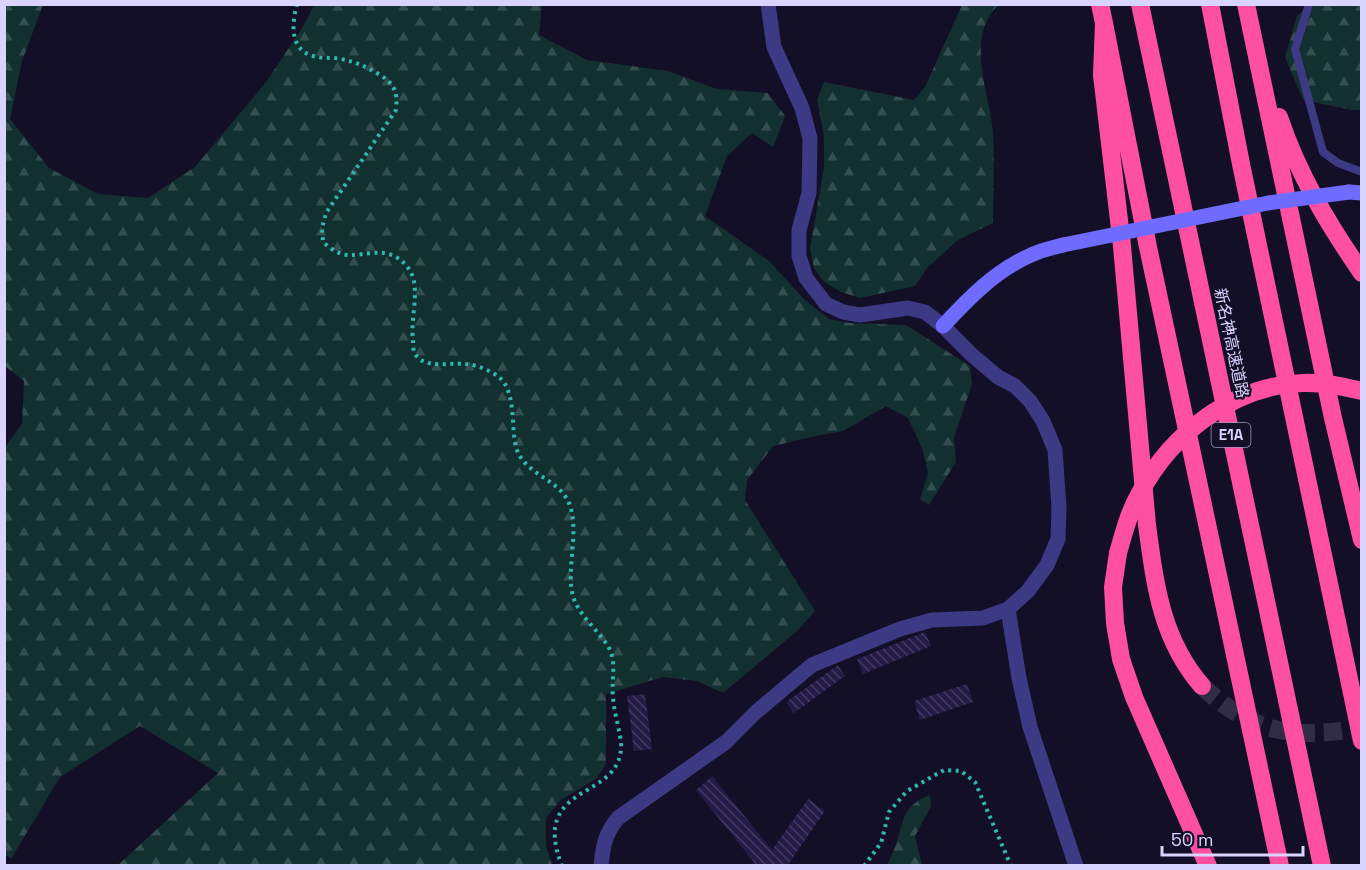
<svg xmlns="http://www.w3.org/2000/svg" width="1366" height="870" viewBox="0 0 1366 870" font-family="'Space Grotesk','Noto Sans JP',sans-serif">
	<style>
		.forest { fill: url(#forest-firs) }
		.building { fill: url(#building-back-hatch) }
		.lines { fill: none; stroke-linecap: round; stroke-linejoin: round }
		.highway-tunnel { stroke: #312d47; stroke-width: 18; stroke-dasharray: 18 9; stroke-linecap: butt }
		.path { stroke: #2fb8b0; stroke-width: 4; stroke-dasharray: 3 4.5; stroke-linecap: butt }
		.lane { stroke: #3d3a85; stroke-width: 8 }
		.street { stroke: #3d3a85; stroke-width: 15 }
		.secondary { stroke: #6f6bff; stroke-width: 15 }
		.highway { stroke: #ff4fa3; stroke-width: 18 }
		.secondary-bridge { stroke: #6f6bff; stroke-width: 15 }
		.highway-bridge { stroke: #ff4fa3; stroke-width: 18 }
		.labels { text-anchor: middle; stroke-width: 4.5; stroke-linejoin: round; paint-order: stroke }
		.shield { fill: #130f26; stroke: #9e99be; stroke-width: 1.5 }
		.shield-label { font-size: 15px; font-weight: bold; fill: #d9d4ff }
		.street-label { font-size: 16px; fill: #d9d4ff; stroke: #130f26 }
	</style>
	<defs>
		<pattern id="forest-firs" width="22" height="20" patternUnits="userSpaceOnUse" patternTransform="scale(1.5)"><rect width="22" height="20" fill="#12302f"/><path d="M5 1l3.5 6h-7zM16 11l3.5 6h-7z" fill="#344d4e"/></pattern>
		<pattern id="building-back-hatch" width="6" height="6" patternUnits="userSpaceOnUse" patternTransform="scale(1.5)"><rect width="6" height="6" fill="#241b47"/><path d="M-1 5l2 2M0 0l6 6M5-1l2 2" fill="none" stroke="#433b63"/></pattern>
	</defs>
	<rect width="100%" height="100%" fill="#130f26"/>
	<path class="forest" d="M 4,5 L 43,5 L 22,61 L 10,119 L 49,168 L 98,194 L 148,198 L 195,167 L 267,81 L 304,25 L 314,5 L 542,5 L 539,35 L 587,60 L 668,71 L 717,89 L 768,93 L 785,116 L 773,147 L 752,133 L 727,156 L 705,216 L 769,261 L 805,300 L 829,319 L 850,323 L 906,325 L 970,366 L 972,384 L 954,437 L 956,462 L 929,505 L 920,499 L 928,473 L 922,448 L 908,418 L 886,406 L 843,431 L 811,437 L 773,446 L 747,480 L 745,500 L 815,611 L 797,631 L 723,693 L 697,681 L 663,677 L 606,694 L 606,764 L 597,778 L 561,800 L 546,818 L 546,846 L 552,865 L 118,865 L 218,773 L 140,726 L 60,777 L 11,859 L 4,854 L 4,449 L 22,424 L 24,381 L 5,366 Z
		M 962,5 L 998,5 C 964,40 990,91 993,134 C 995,163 993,193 993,223 L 958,240 L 927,268 L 915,286 L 860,298 L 841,292 L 824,282 L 814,268 L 810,248 L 824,167 L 824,136 L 817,100 L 824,82 L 914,100 L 925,87 Z
		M 1309,5 L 1361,5 L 1361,110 L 1352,110 L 1303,100 L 1285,57 L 1297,16 Z
		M 930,795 L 931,806 L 915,836 L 922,865 L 887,865 C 891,857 895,848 898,838 C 904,816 906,804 930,795 Z"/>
	<path class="building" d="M 925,632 L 931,646 L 863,674 L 857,659 Z
		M 838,665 L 845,676 L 794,713 L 786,702 Z
		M 967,684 L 973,702 L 920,720 L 914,701 Z
		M 645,694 L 652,749 L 634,751 L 627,696 Z
		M 712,776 L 772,850 L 808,799 L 825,811 L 787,866 L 757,866 L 696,790 Z"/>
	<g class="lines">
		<path class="highway-tunnel" d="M 1202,686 C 1252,734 1295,739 1362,728"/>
		<path class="path" d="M 297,4 C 292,23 289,49 313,56 C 322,59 332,57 341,59 C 356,62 367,67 380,75 C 395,84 398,93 396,110 L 326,213 L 322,228 L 323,242 C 330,248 338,254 347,255 C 363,256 381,248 396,257 C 428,276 409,311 413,340 C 413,344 413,350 415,354 C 425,370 451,362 466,364 C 477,365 492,371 500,378 C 516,392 511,428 516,447 C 524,476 561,478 570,506 C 579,532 567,566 572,592 C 576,614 598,629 609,648 C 617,663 611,681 613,697 C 614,712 619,727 621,742 C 625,803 528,779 562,866
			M 864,866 L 881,843 L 889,812 L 907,791 L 944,770 L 961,771 L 975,782 L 1011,866"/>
		<path class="lane" d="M 1309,4 L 1295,49 L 1323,152 L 1338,163 L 1362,172"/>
		<path class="street" d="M 1008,609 L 1019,678 L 1030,727 L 1076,866
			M 601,866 C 603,845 605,834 618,818 L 726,742 L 756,712 L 812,665 L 900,629 L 932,620 L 983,618 L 1008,609 L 1028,591 L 1047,565 L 1058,539 L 1059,508 L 1055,450 L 1043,421 L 1030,401 L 1015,386 L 998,377 L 973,356 L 943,326 L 925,312 L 908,308 L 860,315 L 843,312 L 826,304 L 806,278 L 799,256 L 799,230 L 809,193 L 810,138 L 802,108 L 774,47 L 768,4"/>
		<path class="secondary" d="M 1349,192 L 1362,193
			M 943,326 C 969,298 995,271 1031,255 C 1041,250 1052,248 1063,245"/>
		<path class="highway" d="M 1100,4 L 1104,23 L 1102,75 L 1122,246 L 1147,525 C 1155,584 1161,639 1202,686
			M 1140,4 L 1322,866
			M 1210,4 L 1241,164 L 1362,741
			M 1246,4 L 1333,418 L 1362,540
			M 1104,23 L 1148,247 L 1280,866
			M 1279,117 C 1298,174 1328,224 1362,273
			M 1118,553 L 1113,587 L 1115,623 L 1121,659 L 1134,697 L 1208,866"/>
		<path class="secondary-bridge" d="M 1063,245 L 1268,203 L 1349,192"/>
		<path class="highway-bridge" d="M 1118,553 C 1124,532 1129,512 1140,493 C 1171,434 1234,385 1303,383 C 1323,382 1342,386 1362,391"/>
	</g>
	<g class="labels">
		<rect class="shield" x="1211.5" y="423" width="39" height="24" rx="4.5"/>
		<g class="shield-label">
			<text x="1231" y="440">E1A</text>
		</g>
		<g class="street-label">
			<text transform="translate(1232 343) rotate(78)" y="6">新名神高速道路</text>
		</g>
	</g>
	<rect width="1366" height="870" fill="none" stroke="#d9d4ff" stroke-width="12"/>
	<path d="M1162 846v9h141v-9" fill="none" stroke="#d9d4ff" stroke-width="3"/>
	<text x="1171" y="846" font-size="18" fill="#d9d4ff" stroke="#130f26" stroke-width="4.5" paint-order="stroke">50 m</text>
</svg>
